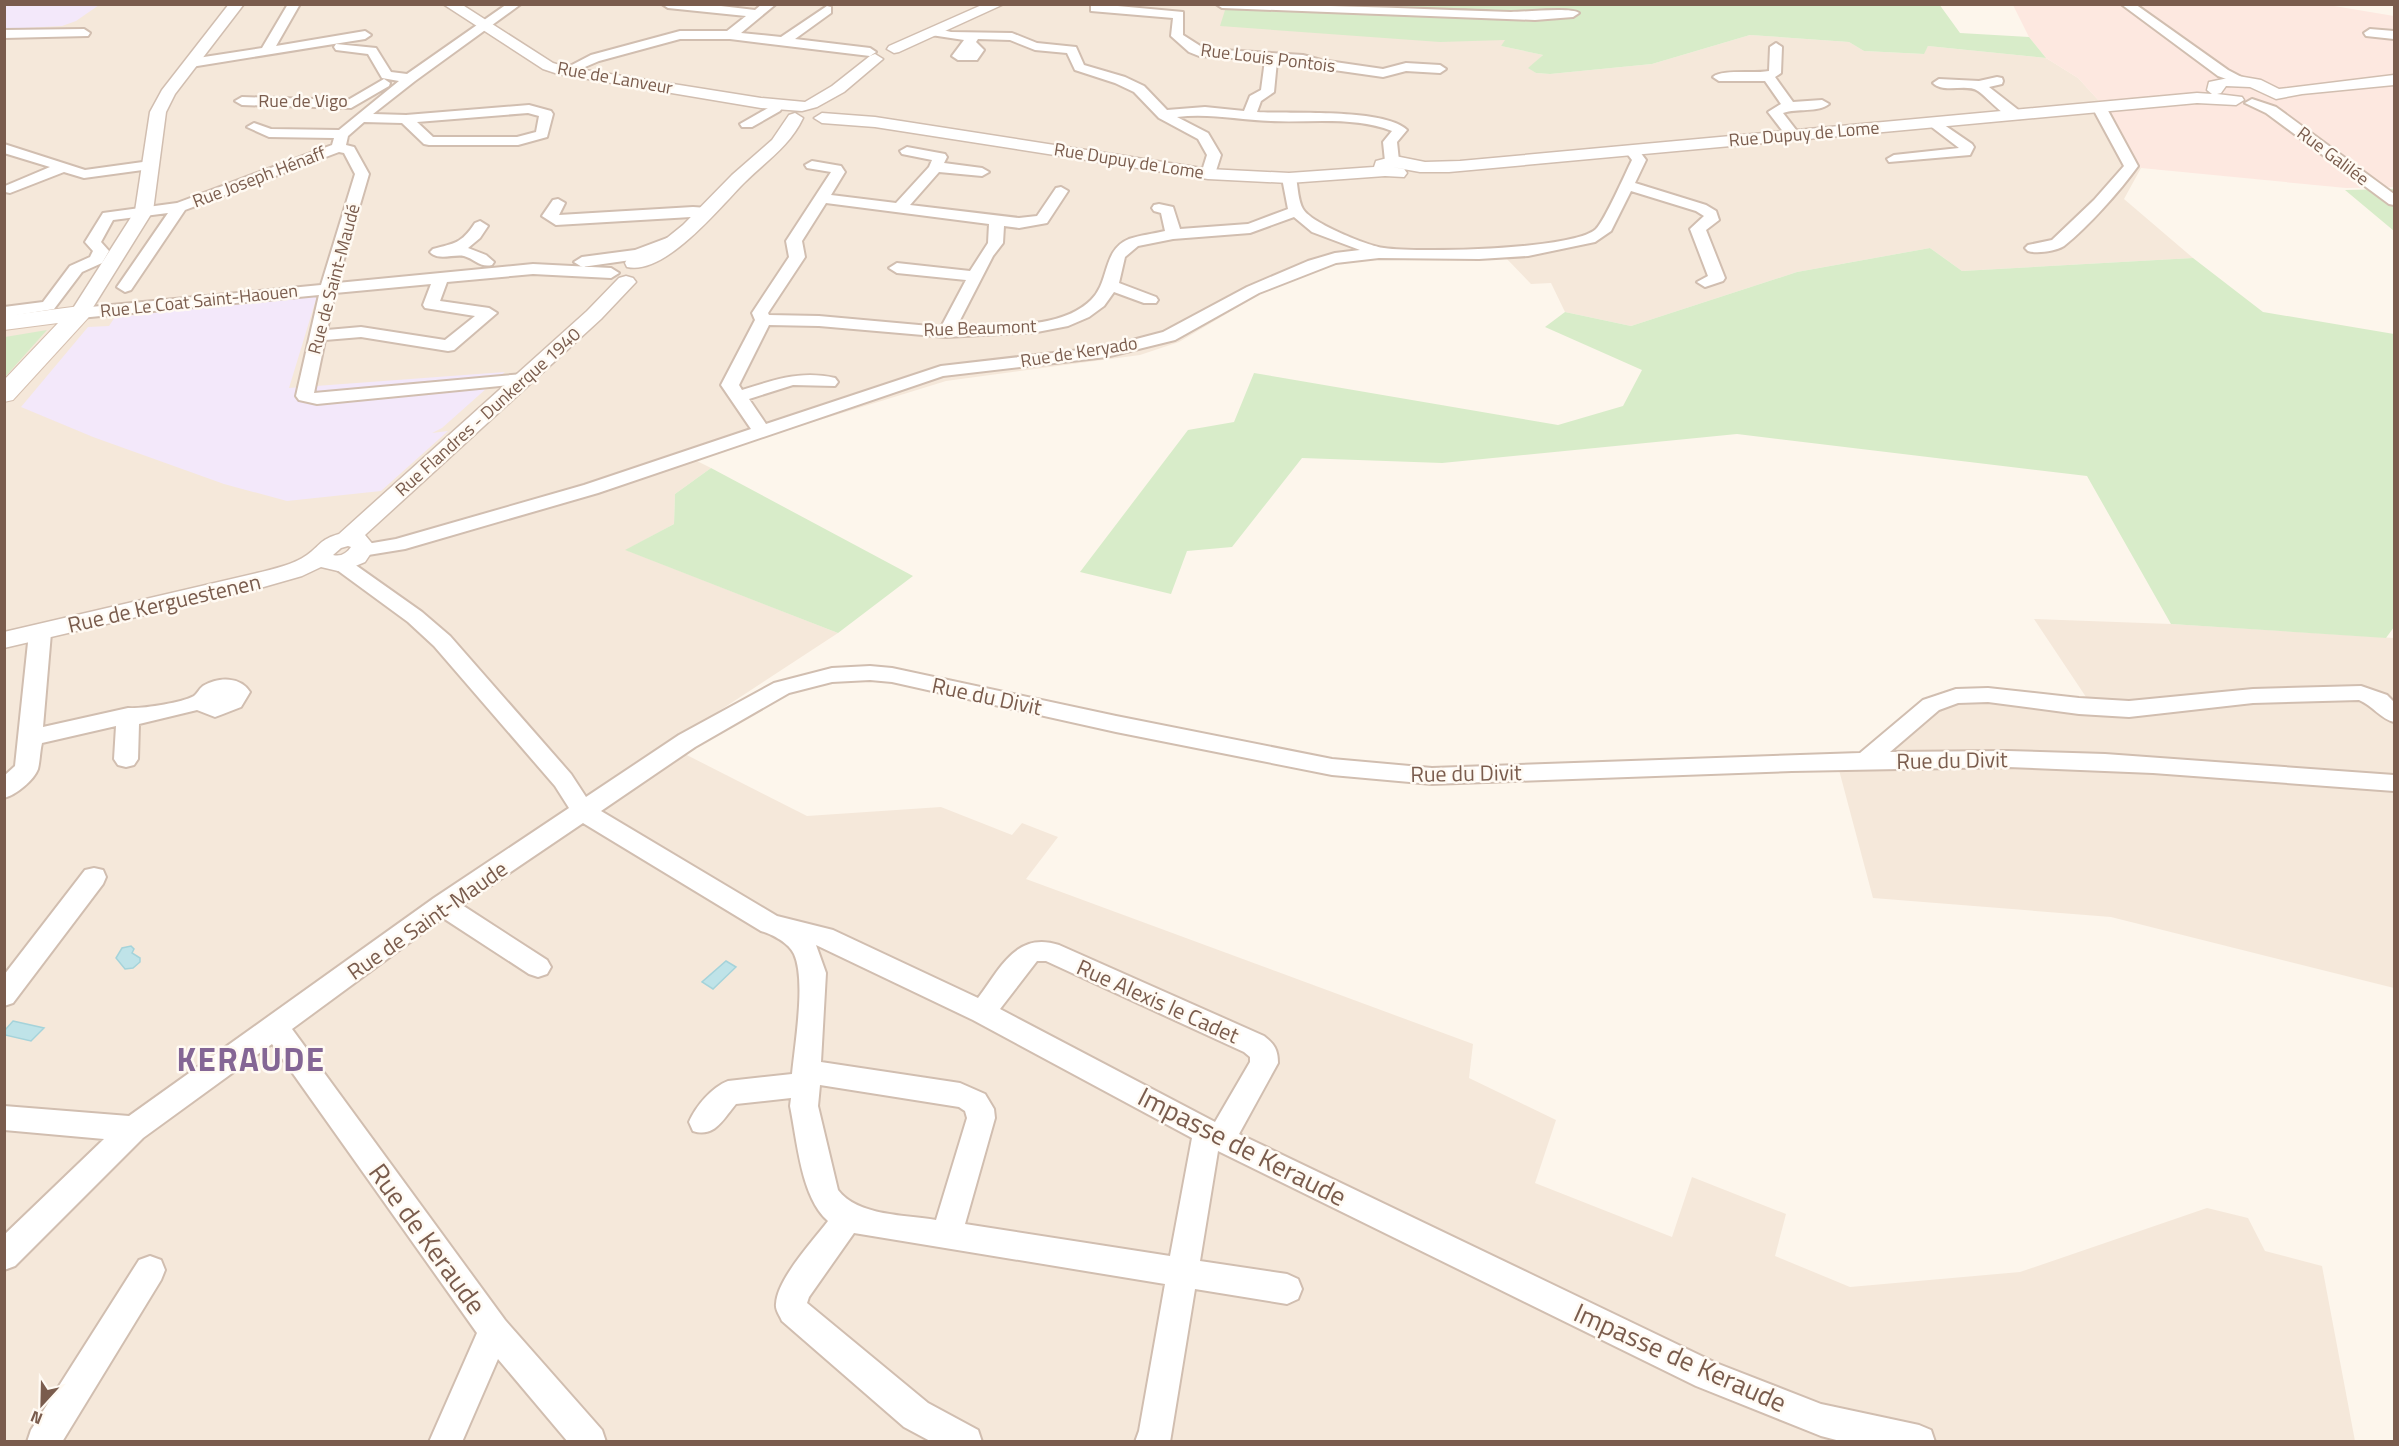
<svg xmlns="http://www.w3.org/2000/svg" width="2399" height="1446" viewBox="0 0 2399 1446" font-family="'Titillium Web',sans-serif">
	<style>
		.residential { fill: #f5e8da }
		.commercial { fill: #fde8e0 }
		.education { fill: #f3e8fa }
		.green { fill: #d8ecc9 }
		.water { fill: #bfe3e8; stroke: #a5d3da; stroke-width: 1.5 }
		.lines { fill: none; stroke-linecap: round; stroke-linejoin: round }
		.minor-casing { stroke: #d1beb0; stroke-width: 4 }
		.tertiary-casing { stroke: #d1beb0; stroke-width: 3 }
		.secondary-casing { stroke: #d6c0b0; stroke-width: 2 }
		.minor { fill: #fff; fill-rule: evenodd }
		.tertiary { fill: #fff; fill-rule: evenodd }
		.secondary { fill: #fff; fill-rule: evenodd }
		.labels { text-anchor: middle; stroke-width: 5; stroke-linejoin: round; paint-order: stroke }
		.far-street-label { font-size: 18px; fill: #7a5c4d; stroke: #fffaf3 }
		.street-label { font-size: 22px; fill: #7a5c4d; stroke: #fffaf3 }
		.near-street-label { font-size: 27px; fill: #7a5c4d; stroke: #fffaf3 }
		.near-district-label { font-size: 33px; font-weight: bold; letter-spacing: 1.5px; fill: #846695; stroke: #fffaf3 }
	</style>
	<rect width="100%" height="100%" fill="#fdf6ec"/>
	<path class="residential" d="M 5,5 L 1544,5 L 1501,46 L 1543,55 L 1529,68 L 1536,73 L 1550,74 L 1652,64 L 1750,35 L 1849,42 L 1864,51 L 1923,54 L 1928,46 L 2046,58 L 2078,78 L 2112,115 L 2141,168 L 2124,199 L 2193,258 L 1962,271 L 1930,248 L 1797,272 L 1631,326 L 1565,312 L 1551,283 L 1531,284 L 1505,257 L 1452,259 L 1369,257 L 1345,260 L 1315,269 L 1275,285 L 1179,342 L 1140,355 L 946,381 L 693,459 L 711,468 L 675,494 L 674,524 L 626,550 L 838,633 L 667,745 L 807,816 L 941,807 L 1012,835 L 1022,823 L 1058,837 L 1026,879 L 1473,1044 L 1469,1078 L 1556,1120 L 1535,1183 L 1672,1237 L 1692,1177 L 1786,1214 L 1775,1256 L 1850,1287 L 2020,1272 L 2207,1208 L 2248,1218 L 2265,1251 L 2322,1266 L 2355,1441 L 5,1442 Z
		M 2034,619 L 2171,624 L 2394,638 L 2394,988 L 2111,917 L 1873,898 L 1835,755 L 1861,754 L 1923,701 L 2088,700 Z"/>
	<path class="commercial" d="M 2322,4 L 2394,16 L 2394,187 L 2346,188 L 2141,168 L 2112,115 L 2078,78 L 2046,58 L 2029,37 L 2013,5 Z"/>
	<path class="education" d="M 4,5 L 5,4 L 99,5 L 76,21 L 62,26 L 5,29 Z
		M 312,294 L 317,296 L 289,388 L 505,372 L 442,428 L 432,433 L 448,431 L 381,491 L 287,501 L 224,484 L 93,437 L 21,407 L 88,327 L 109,326 L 115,317 L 155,313 L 157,311 L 176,309 L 178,306 Z"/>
	<path class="green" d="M 1390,4 L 1939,4 L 1960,33 L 2029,37 L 2046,58 L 1928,46 L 1924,54 L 1864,51 L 1849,42 L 1750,35 L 1652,64 L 1550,74 L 1536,73 L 1528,68 L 1543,55 L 1501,46 L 1505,40 L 1440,42 L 1220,26 L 1226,7 L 1388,12 Z
		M 2394,189 L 2394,231 L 2345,190 Z
		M 1930,248 L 1962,271 L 2193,258 L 2263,312 L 2394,334 L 2394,627 L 2386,638 L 2171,624 L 2087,476 L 1737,434 L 1442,463 L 1302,458 L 1232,547 L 1187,551 L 1171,594 L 1080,572 L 1188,430 L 1234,422 L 1254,373 L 1558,425 L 1623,406 L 1642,370 L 1545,327 L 1565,312 L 1631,326 L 1797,272 Z
		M 47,330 L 5,377 L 5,337 Z
		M 711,468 L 913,576 L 838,633 L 625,550 L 674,524 L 675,494 Z"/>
	<path class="water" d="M 131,946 L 134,949 L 132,953 L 140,958 L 140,962 L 133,968 L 125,969 L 116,958 L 122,948 Z
		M 726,961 L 736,967 L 713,989 L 702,982 Z
		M 13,1021 L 44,1028 L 31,1041 L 5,1035 L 5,1030 Z"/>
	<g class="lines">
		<g class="minor-casing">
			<path id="minor" d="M 288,4 L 300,4 L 276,46 L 365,31 L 371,35 L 365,39 L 191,67 L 185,63 L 191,59 L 262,48 Z
				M 507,4 L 521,4 L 415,81 L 373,114 L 406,115 L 529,105 L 551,111 L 553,114 L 547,137 L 518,145 L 429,145 L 424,144 L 402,123 L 364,122 L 348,136 L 346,145 L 354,147 L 369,174 L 337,283 L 533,264 L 611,268 L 619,273 L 611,278 L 533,274 L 447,282 L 440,301 L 489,308 L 497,313 L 454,350 L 448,351 L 361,337 L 325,340 L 314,393 L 523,374 L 529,375 L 532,379 L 529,383 L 317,404 L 299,400 L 296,396 L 319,295 L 80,318 L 72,313 L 80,308 L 321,285 L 355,174 L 344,153 L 339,152 L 185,210 L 131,290 L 125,292 L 117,287 L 168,213 L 113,220 L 101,242 L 109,251 L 102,263 L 82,272 L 54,309 L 4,317 L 4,307 L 43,302 L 70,266 L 90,257 L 93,251 L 85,242 L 103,213 L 177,203 L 332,145 L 334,138 L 269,137 L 247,127 L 254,123 L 271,129 L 339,130 L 399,81 L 382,78 L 368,54 L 336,50 L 334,47 L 336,44 L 376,48 L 391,72 L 407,74 ZM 528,113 L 539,116 L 536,132 L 517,137 L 433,137 L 417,122 ZM 431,284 L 423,305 L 425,308 L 475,316 L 445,340 L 361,327 L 327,330 L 335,293 Z
				M 662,4 L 704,4 L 755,10 L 762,4 L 776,4 L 741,33 L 781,37 L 827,6 L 831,7 L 831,13 L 795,39 L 870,48 L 876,52 L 870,56 L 730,39 L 680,39 L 599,61 L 578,70 L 570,70 L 568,67 L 591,55 L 680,31 L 727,31 L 746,16 L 668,8 Z
				M 1096,4 L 1183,12 L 1183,35 L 1205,49 L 1303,55 L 1321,60 L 1383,69 L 1406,63 L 1440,65 L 1446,69 L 1440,73 L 1406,71 L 1383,77 L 1320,68 L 1302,63 L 1277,61 L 1274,92 L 1261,101 L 1257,112 C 1288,114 1386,108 1407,130 L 1397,142 L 1399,161 L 1392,165 L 1385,161 L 1383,142 L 1392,131 C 1354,116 1310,123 1271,121 C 1239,120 1209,113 1177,117 L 1208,133 L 1221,155 L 1215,174 L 1208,178 L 1201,174 L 1207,155 L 1198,139 L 1159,118 L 1134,92 L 1115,83 L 1075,70 L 1067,53 L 1035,50 L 1010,40 L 978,39 L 976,42 L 984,50 L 977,60 L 958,60 L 952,56 L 964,40 L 931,35 L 929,32 L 935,28 L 951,32 L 1012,33 L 1037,43 L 1076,47 L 1084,65 L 1125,77 L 1144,86 L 1167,110 L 1205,107 L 1244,111 L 1250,96 L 1261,90 L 1265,60 L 1199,56 L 1189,52 L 1171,36 L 1173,18 L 1091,11 L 1091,5 Z
				M 1216,4 C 1315,4 1413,9 1511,12 C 1525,12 1572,7 1579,13 L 1573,17 L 1535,20 L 1222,8 Z
				M 2121,4 L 2135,4 L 2228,70 L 2249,81 L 2243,85 L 2218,76 Z
				M 84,29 L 90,33 L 88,36 L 4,38 L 4,30 Z
				M 2370,29 L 2394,31 L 2394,39 L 2366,36 L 2364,33 Z
				M 1776,43 L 1782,47 L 1781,73 L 1775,77 L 1793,102 L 1822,100 L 1829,104 C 1818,113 1797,108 1783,113 L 1800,135 L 1793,139 L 1788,138 L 1768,112 L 1781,104 L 1765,81 L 1719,81 L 1713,77 C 1722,69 1754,74 1769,71 L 1770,47 Z
				M 1997,77 L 2002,78 L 2003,81 L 2002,84 L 1989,87 L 2021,112 L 2023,115 L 2021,118 C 2006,122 1990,99 1978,91 C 1966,83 1944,94 1933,83 L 1939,79 L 1979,81 Z
				M 384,79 L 390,83 L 389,86 L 351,108 L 242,105 L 235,101 L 242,97 L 348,100 Z
				M 2252,99 L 2276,107 L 2394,194 L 2394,205 L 2389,204 L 2266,113 L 2245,103 Z
				M 2099,103 L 2106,107 L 2138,166 C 2120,191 2088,227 2064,246 C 2056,251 2037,254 2028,251 L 2025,248 L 2028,245 L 2052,240 L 2094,200 L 2124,166 L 2092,107 Z
				M 775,104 L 782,108 L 780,111 L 752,127 L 742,127 L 740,124 Z
				M 1934,118 L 1972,144 L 1974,147 L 1970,155 L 1889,162 L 1887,159 L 1894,155 L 1959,148 L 1929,125 L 1927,122 Z
				M 4,144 L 85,170 L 150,161 L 157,165 L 150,169 L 84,178 L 64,172 L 10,193 L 5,192 L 5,186 L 50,167 L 4,153 Z
				M 907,147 L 945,154 L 947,157 L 944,163 L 982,168 L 989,172 L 982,176 L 939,172 L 910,205 L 1019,218 L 1037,216 L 1056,188 L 1061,187 L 1068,191 L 1047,223 L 1019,228 L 1004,226 L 1003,243 L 993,256 L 957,326 C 999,324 1059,331 1091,300 C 1110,282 1102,250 1129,239 C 1140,235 1153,234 1165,231 L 1161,213 L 1154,211 L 1152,208 L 1154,205 L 1159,204 L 1173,207 L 1180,229 L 1248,224 L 1288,209 L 1282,178 L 1289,174 L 1296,178 C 1298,187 1298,201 1303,209 C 1311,223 1368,246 1384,248 C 1417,253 1574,250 1596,229 C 1605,220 1625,174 1632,160 L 1625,151 L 1632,147 L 1637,148 L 1646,160 L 1635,183 L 1706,205 L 1716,211 L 1719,220 L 1706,230 L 1725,278 L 1723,281 L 1705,287 L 1697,282 L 1708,276 L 1690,229 L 1704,216 L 1696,211 L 1631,191 L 1611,231 L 1595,242 L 1528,256 L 1479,259 L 1379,258 L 1336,263 L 1259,293 L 1175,340 L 1106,357 L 943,376 L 598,493 L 405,549 L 362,556 L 355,554 L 352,550 L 355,546 L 396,539 L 584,485 L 751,429 L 721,385 L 755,320 L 752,313 L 789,257 L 786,241 L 831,172 L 807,168 L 805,165 L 812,161 L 841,166 L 845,172 L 831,195 L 896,203 L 929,167 L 932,160 L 902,154 L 900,151 ZM 826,203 L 989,224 L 988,243 L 970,271 L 897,263 L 889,268 L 897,273 L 966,280 L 941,327 L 819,316 L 769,315 L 768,313 L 805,257 L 802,241 ZM 1294,217 L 1312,232 L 1360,250 L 1335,253 L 1308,261 L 1247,287 L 1163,332 L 1106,347 L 941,366 L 766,424 L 749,399 L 793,385 L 835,386 L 838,382 L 835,378 C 801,370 774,380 742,390 L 739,385 L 769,325 L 819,326 L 946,337 L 1037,332 L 1068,326 L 1089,317 L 1104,306 L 1114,292 L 1144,303 L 1156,303 L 1158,300 L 1156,297 L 1119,283 L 1125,257 L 1138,246 L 1173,239 L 1250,233 Z
				M 558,199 L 565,203 L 559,215 L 693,207 L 708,208 L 715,212 L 708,216 L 556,225 L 542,216 L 553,200 Z
				M 480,221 L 488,226 L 480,238 L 468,248 L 486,255 L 494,262 L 492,265 C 480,268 475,259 464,256 C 453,254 438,261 430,252 L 433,249 C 455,243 461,244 475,223 Z
				M 667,238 L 672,240 L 675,243 L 672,246 L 638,259 L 582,267 L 574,262 L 582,257 L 635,250 Z
				M 340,557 L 347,559 L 422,612 L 450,636 L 571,774 L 586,797 L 679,735 L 774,683 L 832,668 L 870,666 L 892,668 L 1116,716 L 1332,759 L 1432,768 L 1860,753 L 1923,700 L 1956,689 L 1988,688 L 2079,698 L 2129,701 L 2253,689 L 2361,686 L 2387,695 L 2394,702 L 2394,722 C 2381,719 2373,706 2359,700 L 2253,703 L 2129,717 L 2079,714 L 1988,702 L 1958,703 L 1939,710 L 1890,752 L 2008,751 L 2105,754 L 2394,775 L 2394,791 L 2153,773 L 2008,767 L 1792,771 L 1432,784 L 1332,775 L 1116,732 L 892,682 L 870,680 L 832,682 L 789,693 L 695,747 L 601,811 L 777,916 L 833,930 L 978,998 C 1000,969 1016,931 1059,945 L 1264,1036 C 1274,1044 1278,1049 1278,1063 L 1239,1134 L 1716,1363 L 1821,1404 L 1919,1425 L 1931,1430 L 1935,1442 L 1844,1442 L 1821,1436 L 1696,1386 L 1218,1151 L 1200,1261 L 1287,1274 L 1298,1279 L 1302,1289 L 1298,1299 L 1287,1304 L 1195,1289 L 1170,1442 L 1135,1442 L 1139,1431 L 1165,1284 L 854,1233 L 809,1297 L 807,1303 L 928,1403 L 978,1430 L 982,1442 L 932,1442 L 904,1427 L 782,1321 C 780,1316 775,1310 776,1304 C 777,1279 813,1241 828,1221 C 801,1198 797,1140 790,1106 L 791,1098 L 736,1104 C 723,1119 715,1138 693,1131 L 689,1122 C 696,1106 712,1087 728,1081 L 792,1074 C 795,1043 806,980 794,954 C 789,943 772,934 761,931 L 583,823 L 462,905 L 547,960 L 551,967 L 547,974 L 538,977 L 529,974 L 443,918 L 292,1029 L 505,1320 L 602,1430 L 606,1442 L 568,1442 L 498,1359 L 462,1442 L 429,1442 L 477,1333 L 272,1044 L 143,1138 L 15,1266 L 4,1270 L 4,1235 L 104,1139 L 4,1130 L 4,1106 L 129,1116 L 434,898 L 569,808 L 555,786 L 434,646 L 408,622 L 333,567 L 330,563 L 333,559 ZM 816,945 L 973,1020 L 1192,1138 L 1170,1256 L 965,1224 L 995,1118 L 994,1109 L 985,1094 L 960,1083 L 821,1062 L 826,973 ZM 1037,961 L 1046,961 L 1244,1052 L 1250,1057 L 1250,1062 L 1215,1122 L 1000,1009 ZM 820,1085 L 959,1107 L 965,1111 L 967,1118 L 936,1220 C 907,1215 857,1216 838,1190 L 818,1106 Z
				M 40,626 L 47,628 L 51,633 L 43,727 L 128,708 C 142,709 181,703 194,696 C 197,694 199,689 203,686 C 218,677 240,676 250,692 L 241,707 L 223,714 L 215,717 L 197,710 L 139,724 L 138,759 L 134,765 L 126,767 L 118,765 L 114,759 L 116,726 L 42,743 C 40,751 40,761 38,769 C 34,780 16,795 4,798 L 4,776 L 15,766 L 29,633 L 33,628 Z
				M 94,868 L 103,870 L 106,877 L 103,884 L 13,1003 L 4,1006 L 4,975 L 85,870 Z
				M 150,1256 L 161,1260 L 165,1270 L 161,1280 L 62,1442 L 27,1442 L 31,1430 L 139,1260 Z"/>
		</g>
		<g class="tertiary-casing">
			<path id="tertiary" d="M 229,4 L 244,4 L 175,94 L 166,112 L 153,211 L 87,317 L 73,317 L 70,313 L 135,211 L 150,112 L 162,90 Z
				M 443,4 L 461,4 L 553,63 L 566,67 L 761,98 L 805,102 L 832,86 L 870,56 L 875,54 L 883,59 L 844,92 L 817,107 L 802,111 L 761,108 L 558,74 L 543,69 Z
				M 984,4 L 1004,4 L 899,52 L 894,53 L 887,49 L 889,46 Z
				M 2394,75 L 2394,85 L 2302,94 L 2276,99 L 2250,87 L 2226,86 L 2221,93 L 2217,94 L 2242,97 L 2244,100 L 2236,105 L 2197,103 L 1449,172 L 1420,172 L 1392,167 L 1404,169 L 1407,173 L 1404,177 L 1385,176 L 1289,183 L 1208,179 L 875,127 L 822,123 L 814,118 L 822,113 L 875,117 L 1208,169 L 1289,173 L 1374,167 L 1376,161 L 1395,156 L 1425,162 L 1460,161 L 2197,93 L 2212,94 L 2207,90 L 2209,82 L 2238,76 L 2261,80 L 2279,89 Z
				M 795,113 L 803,118 C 790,146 765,162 744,183 C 720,207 665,276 627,267 L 625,263 L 627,259 L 657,246 L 683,225 L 732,175 L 772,140 L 789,115 Z
				M 626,276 L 633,278 L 636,282 L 601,319 L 365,535 L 375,547 L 365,562 L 353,567 L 338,571 L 321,567 L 302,576 L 260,588 L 4,648 L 4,632 L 257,573 C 273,569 293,565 307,555 C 321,545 319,540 339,534 L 587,311 L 619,278 ZM 348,546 L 351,547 C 347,553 341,557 333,555 L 341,548 Z"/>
		</g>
		<g class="secondary-casing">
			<path id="secondary" d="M 80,306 L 88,308 L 91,313 L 88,318 L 13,400 L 4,402 L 4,380 L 58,323 L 4,330 L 4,316 Z"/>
		</g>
		<use href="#minor" class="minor"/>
		<use href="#tertiary" class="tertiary"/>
		<use href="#secondary" class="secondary"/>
	</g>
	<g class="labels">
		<g class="far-street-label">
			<text transform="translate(1268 58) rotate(7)" y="6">Rue Louis Pontois</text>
			<text transform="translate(615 78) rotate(10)" y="6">Rue de Lanveur</text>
			<text x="303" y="107">Rue de Vigo</text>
			<text transform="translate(1804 134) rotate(-5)" y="6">Rue Dupuy de Lome</text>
			<text transform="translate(2333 156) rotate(37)" y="6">Rue Galilée</text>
			<text transform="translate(1129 161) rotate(9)" y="6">Rue Dupuy de Lome</text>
			<text transform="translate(259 177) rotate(-21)" y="6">Rue Joseph Hénaff</text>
			<text transform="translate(334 279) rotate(-75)" y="6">Rue de Saint-Maudé</text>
			<text transform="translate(199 301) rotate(-6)" y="6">Rue Le Coat Saint-Haouen</text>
			<text transform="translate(980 328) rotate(-2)" y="6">Rue Beaumont</text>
			<text transform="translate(1079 352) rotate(-9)" y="6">Rue de Keryado</text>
			<text transform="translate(488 412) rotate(-42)" y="6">Rue Flandres - Dunkerque 1940</text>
		</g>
		<g class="street-label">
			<text transform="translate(164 603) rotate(-13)" y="8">Rue de Kerguestenen</text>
			<text transform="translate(987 696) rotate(12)" y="8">Rue du Divit</text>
			<text transform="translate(1952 760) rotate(-1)" y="8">Rue du Divit</text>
			<text transform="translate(1466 773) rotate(-1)" y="8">Rue du Divit</text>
			<text transform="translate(427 920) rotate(-35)" y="8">Rue de Saint-Maude</text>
			<text transform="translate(1158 1001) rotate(24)" y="8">Rue Alexis le Cadet</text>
		</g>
		<g class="near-street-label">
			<text transform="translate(1242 1147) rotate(27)" y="9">Impasse de Keraude</text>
			<text transform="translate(427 1239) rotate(54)" y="9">Rue de Keraude</text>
			<text transform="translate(1680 1358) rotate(24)" y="9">Impasse de Keraude</text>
		</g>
		<g class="near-district-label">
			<text x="251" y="1071">KERAUDE</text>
		</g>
	</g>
	<rect width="2399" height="1446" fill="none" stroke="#7a5c4d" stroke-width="12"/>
	<g transform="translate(42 1404) rotate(202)" stroke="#fffaf3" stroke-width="4.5" paint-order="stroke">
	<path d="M0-4.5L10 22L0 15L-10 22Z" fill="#7a5c4d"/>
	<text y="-9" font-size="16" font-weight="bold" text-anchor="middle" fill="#7a5c4d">N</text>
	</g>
</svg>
